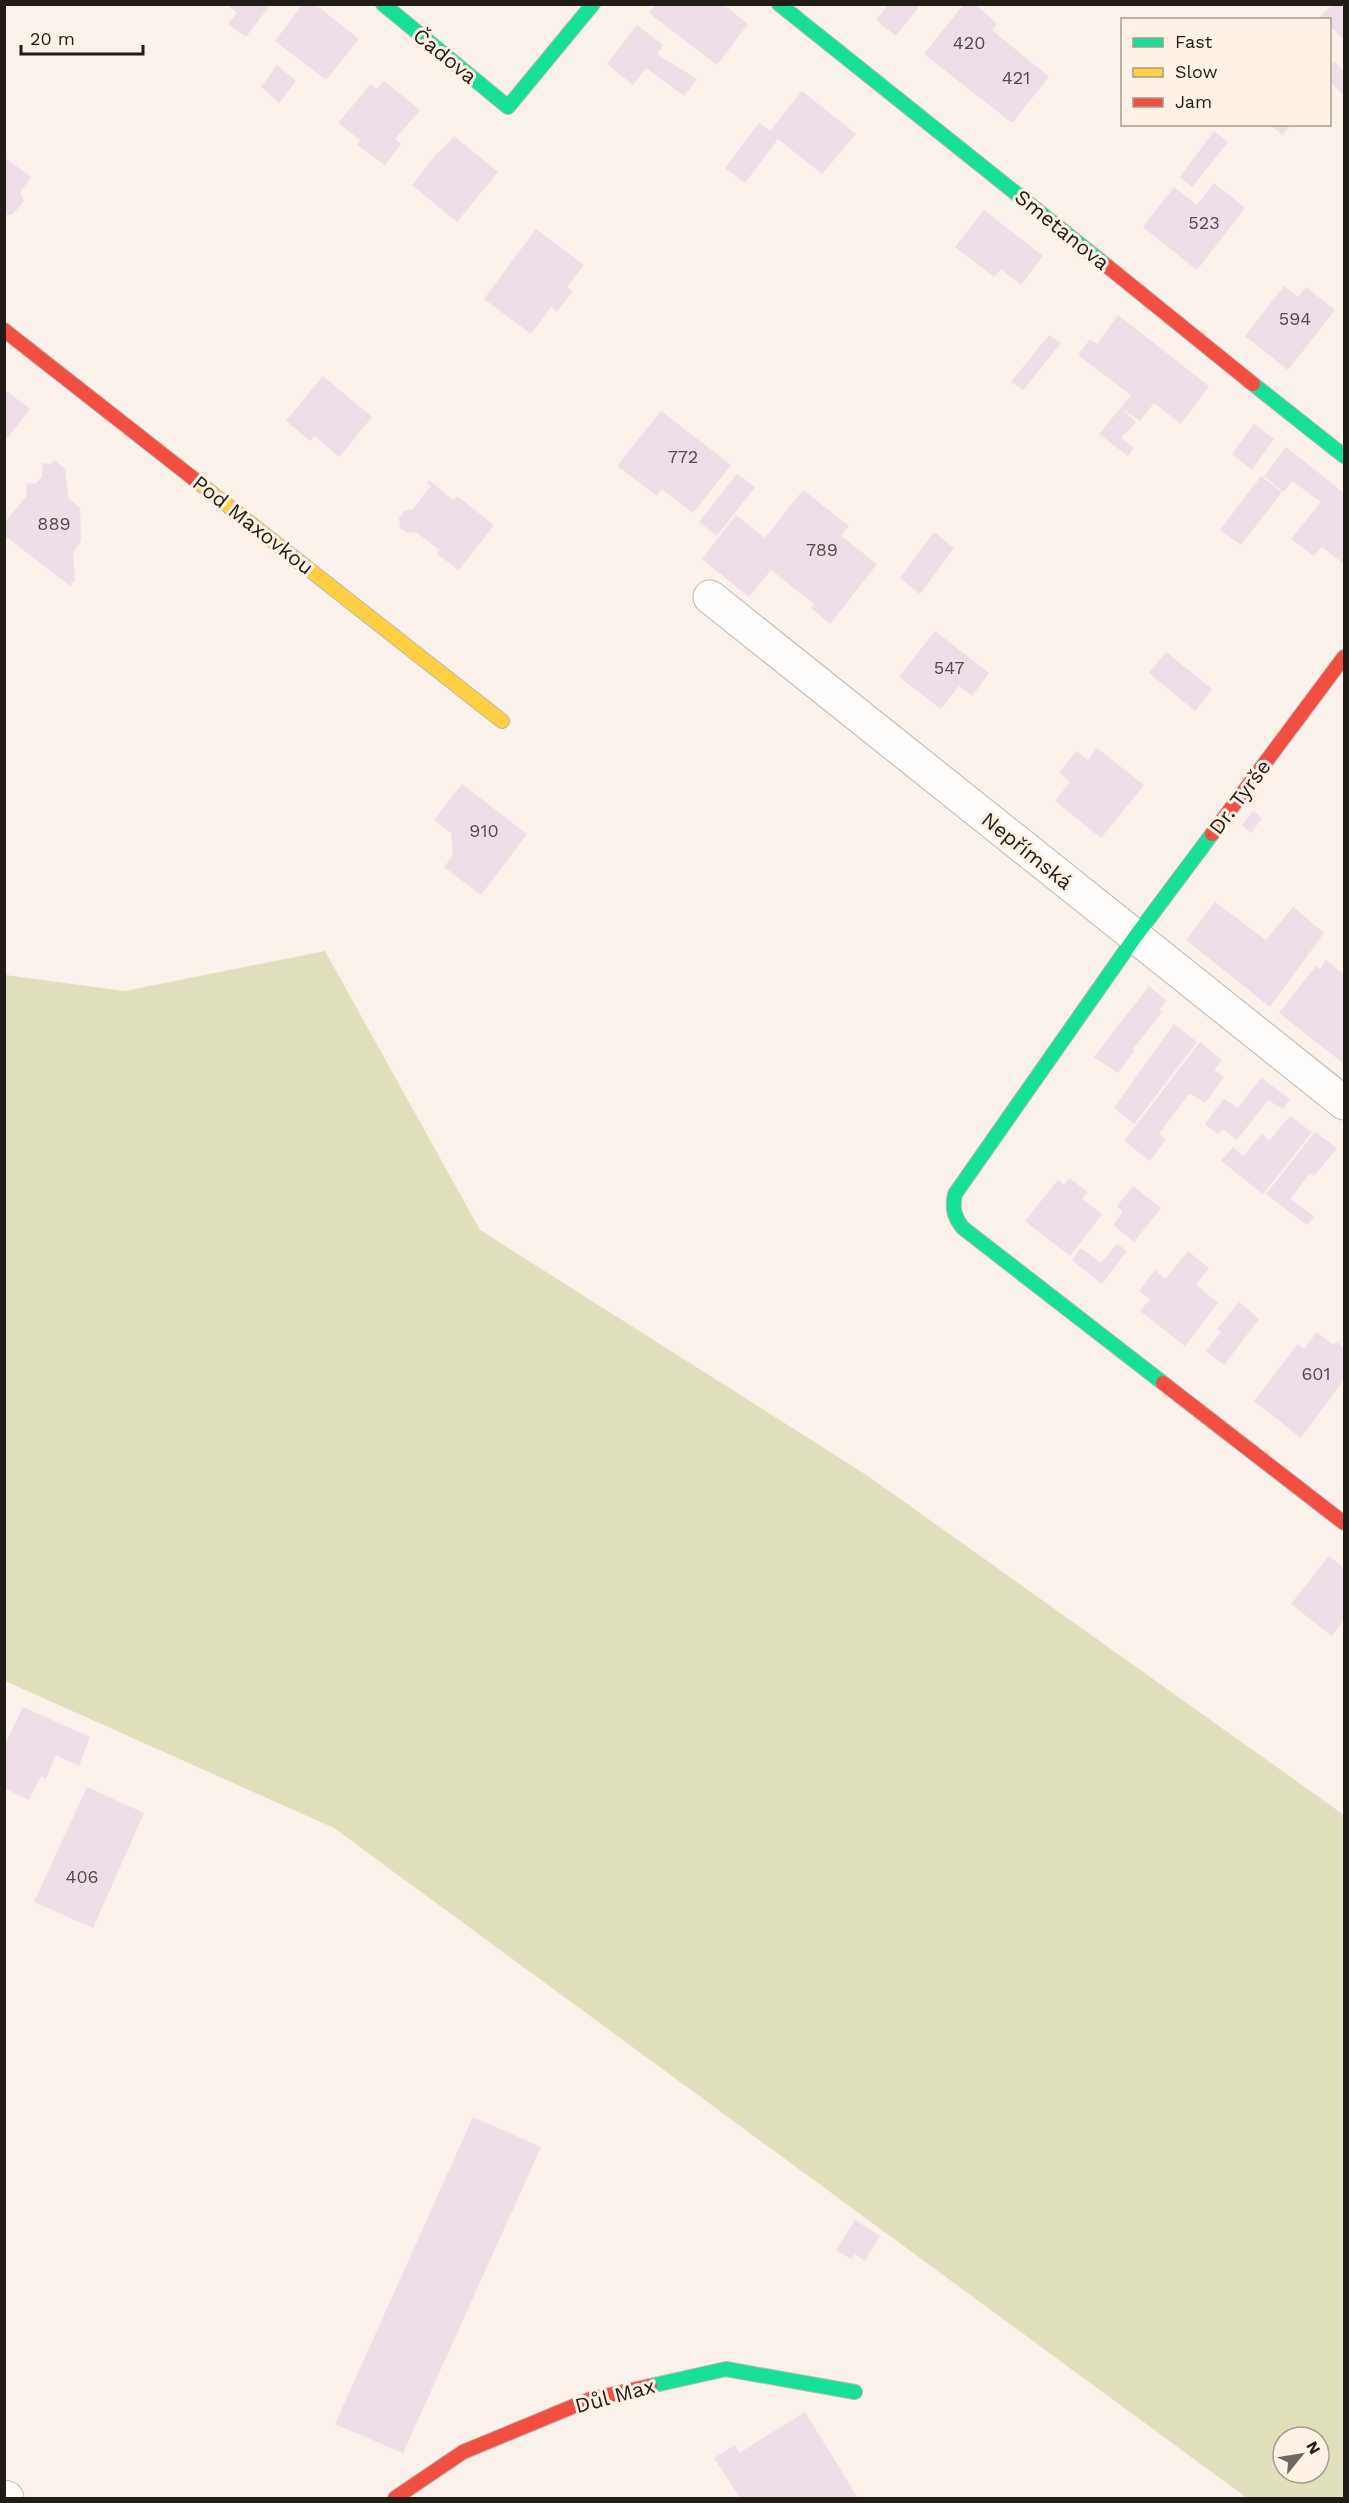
<svg xmlns="http://www.w3.org/2000/svg" width="1349" height="2503" viewBox="0 0 1349 2503" font-family="'Work Sans',sans-serif">
	<style>
		.green { fill: #e1e0bc; fill-rule: evenodd }
		.building { fill: #eddee7 }
		.lines { fill: none; stroke-linecap: round; stroke-linejoin: round }
		.street-casing { stroke: #beb7b1; stroke-width: 35 }
		.fast-casing { stroke: #beb7b1; stroke-width: 16 }
		.slow-casing { stroke: #beb7b1; stroke-width: 16 }
		.jam-casing { stroke: #beb7b1; stroke-width: 16 }
		.street { stroke: #fefdfc; stroke-width: 33 }
		.fast { stroke: #16e098; stroke-width: 14 }
		.slow { stroke: #ffcf43; stroke-width: 14 }
		.jam { stroke: #f24e42; stroke-width: 14 }
		.labels { text-anchor: middle; stroke-width: 6; stroke-linejoin: round; paint-order: stroke }
		.number-label { font-size: 18px; fill: #554c4a }
		.street-label { font-size: 21px; fill: #221c16; stroke: #fff1e4 }
	</style>
	<rect width="100%" height="100%" fill="#f9f1ea"/>
	<path class="green" d="M 325,951 L 480,1230 L 868,1476 L 1344,1815 L 1344,2498 L 1247,2498 L 334,1828 L 5,1681 L 5,975 L 125,991 ZM 1283,2437 L 1319,2437 L 1319,2473 L 1283,2473 Z"/>
	<path class="building" d="M 227,4 L 271,4 L 246,37 L 228,24 L 237,13 Z
		M 303,4 L 315,4 L 359,39 L 326,80 L 275,41 Z
		M 656,4 L 723,4 L 748,24 L 717,65 L 649,13 Z
		M 889,4 L 915,4 L 919,7 L 896,36 L 876,20 Z
		M 964,4 L 975,4 L 997,24 L 992,30 L 1049,77 L 1012,123 L 924,54 Z
		M 1332,4 L 1344,4 L 1344,40 L 1330,26 L 1330,20 L 1320,17 Z
		M 637,25 L 663,45 L 657,54 L 697,79 L 684,96 L 646,68 L 633,85 L 607,64 Z
		M 1335,62 L 1344,71 L 1344,96 L 1332,83 L 1330,86 L 1330,67 Z
		M 277,65 L 296,81 L 279,103 L 261,87 Z
		M 384,81 L 420,110 L 395,139 L 401,144 L 385,165 L 357,145 L 360,140 L 338,123 L 371,84 L 377,89 Z
		M 802,91 L 856,134 L 822,174 L 778,139 L 745,183 L 725,168 L 759,123 L 770,131 Z
		M 1269,124 L 1292,124 L 1282,135 Z
		M 1214,131 L 1228,142 L 1192,187 L 1180,177 Z
		M 454,136 L 498,172 L 457,222 L 412,185 L 438,152 L 439,153 Z
		M 4,157 L 31,177 L 20,192 L 24,201 L 12,215 L 4,215 Z
		M 1214,183 L 1245,208 L 1197,270 L 1143,227 L 1174,187 L 1197,205 Z
		M 984,210 L 1043,256 L 1021,285 L 1001,269 L 994,277 L 955,247 Z
		M 536,229 L 584,265 L 567,287 L 573,291 L 557,312 L 551,307 L 531,334 L 484,299 Z
		M 1284,286 L 1298,297 L 1306,287 L 1335,310 L 1288,370 L 1245,336 Z
		M 1118,315 L 1209,386 L 1181,424 L 1154,403 L 1140,421 L 1121,408 L 1136,422 L 1121,438 L 1134,448 L 1128,456 L 1099,434 L 1131,395 L 1078,355 L 1090,339 L 1097,344 Z
		M 1049,335 L 1061,343 L 1023,390 L 1011,382 Z
		M 323,376 L 372,417 L 339,457 L 315,436 L 310,441 L 286,421 Z
		M 4,389 L 30,409 L 4,442 Z
		M 661,411 L 731,465 L 693,513 L 662,489 L 657,496 L 617,466 Z
		M 1254,424 L 1274,439 L 1252,470 L 1232,454 Z
		M 1286,447 L 1344,493 L 1344,564 L 1322,547 L 1314,556 L 1291,539 L 1321,502 L 1292,481 L 1284,492 L 1264,476 Z
		M 54,460 L 65,469 L 69,499 L 80,508 L 81,541 L 73,553 L 75,580 L 70,586 L 4,535 L 4,523 L 26,497 L 27,483 L 35,484 L 42,477 L 43,463 L 51,464 Z
		M 737,474 L 755,487 L 717,536 L 699,522 Z
		M 1261,476 L 1282,492 L 1241,545 L 1220,530 Z
		M 429,480 L 453,500 L 457,496 L 494,525 L 459,570 L 437,554 L 440,550 L 416,532 L 408,533 L 400,528 L 399,518 L 405,511 L 413,509 L 431,486 L 427,483 Z
		M 803,490 L 849,526 L 841,536 L 877,564 L 830,624 L 811,608 L 814,604 L 771,570 L 749,597 L 702,559 L 736,515 L 765,538 Z
		M 934,532 L 954,548 L 920,594 L 900,578 Z
		M 935,631 L 989,673 L 972,696 L 959,686 L 941,709 L 899,677 Z
		M 1166,652 L 1212,689 L 1195,711 L 1149,673 Z
		M 1097,748 L 1144,785 L 1101,838 L 1055,801 L 1070,782 L 1059,773 L 1076,751 L 1088,760 Z
		M 462,784 L 527,834 L 481,895 L 444,867 L 453,855 L 451,833 L 434,820 Z
		M 1253,811 L 1262,818 L 1251,833 L 1242,825 Z
		M 1215,902 L 1266,940 L 1293,907 L 1324,933 L 1270,1007 L 1186,940 Z
		M 1326,960 L 1344,974 L 1344,1064 L 1279,1013 L 1316,966 L 1320,969 Z
		M 1149,986 L 1167,1001 L 1159,1010 L 1162,1012 L 1132,1050 L 1134,1051 L 1118,1073 L 1094,1057 Z
		M 1174,1024 L 1197,1042 L 1134,1124 L 1114,1108 Z
		M 1200,1042 L 1222,1060 L 1214,1070 L 1224,1077 L 1205,1103 L 1191,1094 L 1188,1095 L 1159,1134 L 1166,1139 L 1150,1161 L 1124,1141 Z
		M 1261,1078 L 1290,1099 L 1283,1109 L 1268,1100 L 1237,1140 L 1223,1129 L 1218,1134 L 1205,1124 L 1224,1099 L 1238,1108 Z
		M 1290,1116 L 1312,1132 L 1263,1194 L 1221,1161 L 1233,1147 L 1243,1156 L 1262,1134 L 1269,1141 Z
		M 1315,1132 L 1337,1148 L 1314,1176 L 1310,1173 L 1290,1199 L 1314,1216 L 1307,1225 L 1266,1194 Z
		M 1069,1178 L 1088,1192 L 1082,1199 L 1102,1214 L 1070,1256 L 1025,1221 L 1058,1180 L 1064,1185 Z
		M 1133,1186 L 1161,1208 L 1134,1242 L 1113,1225 L 1123,1212 L 1117,1206 Z
		M 1117,1244 L 1127,1251 L 1102,1284 L 1072,1260 L 1081,1248 L 1101,1263 Z
		M 1188,1251 L 1209,1268 L 1196,1285 L 1218,1303 L 1185,1346 L 1140,1311 L 1150,1299 L 1139,1291 L 1155,1270 L 1165,1279 Z
		M 1239,1302 L 1259,1319 L 1224,1365 L 1206,1351 L 1221,1332 L 1217,1329 Z
		M 1317,1332 L 1333,1345 L 1336,1342 L 1344,1348 L 1344,1379 L 1301,1438 L 1254,1401 L 1298,1344 L 1304,1349 Z
		M 1329,1556 L 1344,1568 L 1344,1620 L 1332,1636 L 1291,1604 Z
		M 23,1707 L 90,1737 L 79,1766 L 56,1755 L 46,1779 L 41,1776 L 29,1800 L 4,1788 L 4,1746 Z
		M 87,1787 L 144,1813 L 93,1928 L 34,1902 Z
		M 473,2117 L 541,2147 L 403,2453 L 335,2424 Z
		M 855,2220 L 880,2236 L 865,2261 L 855,2254 L 851,2259 L 836,2250 Z
		M 805,2412 L 858,2498 L 740,2498 L 714,2458 L 735,2445 L 739,2453 Z"/>
	<g class="lines">
		<g class="street-casing">
			<path id="street" d="M 710,597 L 1344,1103
				M 4,2497 L 7,2498"/>
		</g>
		<g class="fast-casing">
			<path id="fast" d="M 383,4 L 508,107 L 593,4
				M 779,4 L 1107,266
				M 1253,384 L 1344,456
				M 1163,1383 L 963,1228 C 954,1217 952,1208 955,1194 L 1135,937 L 1212,834
				M 650,2386 L 726,2369 L 855,2392"/>
		</g>
		<g class="slow-casing">
			<path id="slow" d="M 194,479 L 502,721"/>
		</g>
		<g class="jam-casing">
			<path id="jam" d="M 1107,266 L 1253,384
				M 4,330 L 194,479
				M 1212,834 L 1344,657
				M 1163,1383 L 1344,1523
				M 395,2498 L 463,2452 L 591,2399 L 650,2386"/>
		</g>
		<use href="#street" class="street"/>
		<use href="#fast" class="fast"/>
		<use href="#slow" class="slow"/>
		<use href="#jam" class="jam"/>
	</g>
	<g class="labels">
		<g class="number-label">
			<text x="969" y="49">420</text>
			<text x="1016" y="84">421</text>
			<text x="1204" y="229">523</text>
			<text x="1295" y="325">594</text>
			<text x="683" y="463">772</text>
			<text x="54" y="530">889</text>
			<text x="822" y="556">789</text>
			<text x="949" y="674">547</text>
			<text x="484" y="837">910</text>
			<text x="1316" y="1380">601</text>
			<text x="82" y="1883">406</text>
		</g>
		<g class="street-label">
			<text transform="translate(445 56) rotate(39)" y="7">Čadova</text>
			<text transform="translate(1062 230) rotate(39)" y="7">Smetanova</text>
			<text transform="translate(253 525) rotate(38)" y="7">Pod Maxovkou</text>
			<text transform="translate(1240 797) rotate(-53)" y="7">Dr. Tyrše</text>
			<text transform="translate(1027 851) rotate(39)" y="7">Nepřímská</text>
			<text transform="translate(615 2396) rotate(-15)" y="7">Důl Max</text>
		</g>
	</g>
	<rect width="1349" height="2503" fill="none" stroke="#221c16" stroke-width="12"/>
	<rect x="1121" y="18" width="210" height="108" fill="#fff1e4" stroke="#a79c92" stroke-width="1.5"/>
	<rect x="1133" y="38" width="30" height="9" fill="#16e098" stroke="#a79c92" stroke-width="1.5"/>
	<text x="1175" y="48" font-size="18" fill="#221c16">Fast</text>
	<rect x="1133" y="68" width="30" height="9" fill="#ffcf43" stroke="#a79c92" stroke-width="1.5"/>
	<text x="1175" y="78" font-size="18" fill="#221c16">Slow</text>
	<rect x="1133" y="98" width="30" height="9" fill="#f24e42" stroke="#a79c92" stroke-width="1.5"/>
	<text x="1175" y="108" font-size="18" fill="#221c16">Jam</text>
	<g transform="translate(1301 2455) rotate(60)"><circle r="28" fill="#fff1e4" stroke="#a79c92" stroke-width="1.5"/>
	<path d="M0-4.5L10 22L0 15L-10 22Z" fill="#6d6760"/>
	<text y="-9" font-size="16" font-weight="bold" text-anchor="middle" fill="#221c16">N</text>
	</g>
	<path d="M21 45v9h122v-9" fill="none" stroke="#221c16" stroke-width="3"/>
	<text x="30" y="45" font-size="18" fill="#221c16" stroke="#fff1e4" stroke-width="4.5" paint-order="stroke">20 m</text>
</svg>
